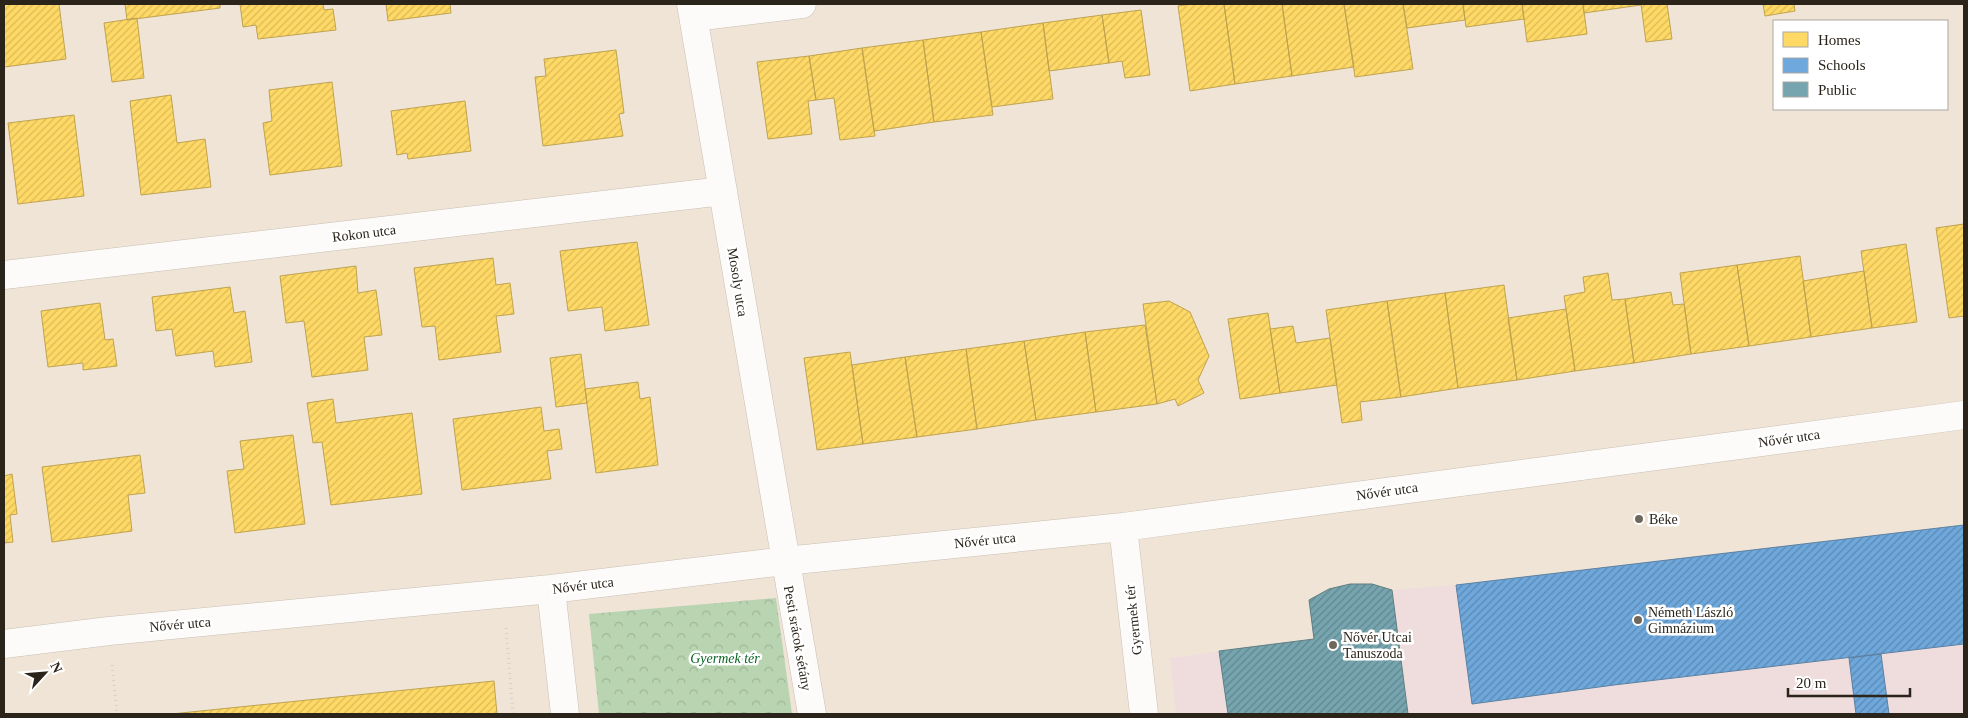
<svg xmlns="http://www.w3.org/2000/svg" width="1968" height="718" viewBox="0 0 1968 718" font-family="'Times New Roman',serif">
	<style>
		.education { fill: #efdddd }
		.park { fill: url(#park-crowns) }
		.homes { fill: url(#homes-hatch); stroke: #bfa34f }
		.schools { fill: url(#schools-hatch); stroke: #5b80a2 }
		.public { fill: url(#public-hatch); stroke: #607e82 }
		.lines { fill: none; stroke-linecap: round; stroke-linejoin: round }
		.street-casing { stroke: #c8bfb4; stroke-width: 29 }
		.path { stroke: #d3d0cb; stroke-width: 3; stroke-dasharray: 1 4; stroke-linecap: butt }
		.street { stroke: #fdfbf9; stroke-width: 28 }
		.poi-dot { fill: #70675c; stroke: #fff; stroke-width: 2 }
		.labels { text-anchor: middle; stroke-width: 5; stroke-linejoin: round; paint-order: stroke }
		.street-label { font-size: 14px; fill: #2b241a; stroke: #fff }
		.poi-label { font-size: 14px; fill: #2b241a; stroke: #fff; text-anchor: start }
		.park-label { font-size: 14px; font-style: italic; fill: #0b6424; stroke: #fff }
	</style>
	<defs>
		<pattern id="park-crowns" width="20" height="18" patternUnits="userSpaceOnUse" patternTransform="scale(1.25)"><rect width="20" height="18" fill="#b9d4b1"/><path d="M2 6a3 3 0 1 1 6 0M12 15a3 3 0 1 1 6 0" fill="none" stroke="#9fb698"/></pattern>
		<pattern id="homes-hatch" width="6" height="6" patternUnits="userSpaceOnUse" patternTransform="scale(1.25)"><rect width="6" height="6" fill="#ffd966"/><path d="M-1 1l2-2M0 6l6-6M5 7l2-2" fill="none" stroke="#dbba58"/></pattern>
		<pattern id="schools-hatch" width="6" height="6" patternUnits="userSpaceOnUse" patternTransform="scale(1.25)"><rect width="6" height="6" fill="#6fa8dc"/><path d="M-1 1l2-2M0 6l6-6M5 7l2-2" fill="none" stroke="#5b89b2"/></pattern>
		<pattern id="public-hatch" width="6" height="6" patternUnits="userSpaceOnUse" patternTransform="scale(1.25)"><rect width="6" height="6" fill="#76a5af"/><path d="M-1 1l2-2M0 6l6-6M5 7l2-2" fill="none" stroke="#61868e"/></pattern>
	</defs>
	<rect width="100%" height="100%" fill="#f0e4d6"/>
	<path class="education" d="M 1964,525 L 1964,714 L 1176,714 L 1170,658 L 1314,639 L 1329,589 L 1350,584 L 1372,584 L 1392,590 L 1456,585 Z"/>
	<path class="park" d="M 776,598 L 792,714 L 599,714 L 589,614 Z"/>
	<path class="homes" d="M 4,4 L 59,4 L 66,59 L 4,67 Z
		M 125,4 L 220,4 L 220,8 L 127,20 Z
		M 240,4 L 323,4 L 324,10 L 333,9 L 336,30 L 258,39 L 256,25 L 243,27 Z
		M 386,4 L 450,4 L 451,13 L 388,21 Z
		M 1191,4 L 1224,4 L 1235,84 L 1190,91 L 1178,6 Z
		M 1224,4 L 1282,4 L 1292,76 L 1235,84 Z
		M 1282,4 L 1344,4 L 1354,67 L 1292,76 Z
		M 1344,4 L 1403,4 L 1413,69 L 1355,77 Z
		M 1403,4 L 1463,4 L 1465,20 L 1407,28 Z
		M 1463,4 L 1522,4 L 1524,19 L 1466,27 Z
		M 1522,4 L 1583,4 L 1587,34 L 1527,42 Z
		M 1583,4 L 1641,4 L 1641,5 L 1584,13 Z
		M 1641,4 L 1667,4 L 1672,39 L 1646,42 Z
		M 1763,4 L 1794,4 L 1795,11 L 1765,16 Z
		M 1141,10 L 1150,75 L 1125,78 L 1122,61 L 1109,63 L 1102,15 Z
		M 1102,15 L 1109,63 L 1049,71 L 1043,23 Z
		M 137,18 L 144,78 L 112,82 L 104,23 Z
		M 1043,23 L 1053,99 L 992,107 L 981,32 Z
		M 981,32 L 993,115 L 934,122 L 923,40 Z
		M 923,40 L 934,122 L 874,131 L 862,48 Z
		M 862,48 L 875,136 L 840,140 L 834,98 L 816,100 L 809,56 Z
		M 616,50 L 624,113 L 619,114 L 623,136 L 543,146 L 535,77 L 546,76 L 544,59 Z
		M 809,56 L 816,100 L 808,101 L 812,134 L 768,139 L 757,62 Z
		M 332,82 L 342,166 L 270,175 L 263,123 L 272,121 L 269,90 Z
		M 171,95 L 177,143 L 205,139 L 211,187 L 141,195 L 130,101 Z
		M 465,101 L 471,151 L 408,159 L 407,153 L 397,155 L 391,111 Z
		M 74,115 L 84,196 L 18,204 L 8,123 Z
		M 1964,224 L 1964,316 L 1949,318 L 1936,228 Z
		M 637,242 L 649,325 L 605,331 L 602,307 L 568,311 L 560,251 Z
		M 1906,244 L 1917,322 L 1872,328 L 1861,251 Z
		M 1800,256 L 1811,337 L 1749,346 L 1737,265 Z
		M 493,258 L 496,285 L 510,283 L 514,314 L 496,316 L 501,352 L 439,360 L 435,326 L 422,327 L 414,268 Z
		M 1737,265 L 1749,346 L 1691,354 L 1680,273 Z
		M 356,266 L 358,293 L 376,290 L 382,335 L 364,337 L 368,370 L 312,377 L 304,321 L 286,323 L 280,276 Z
		M 1864,271 L 1872,328 L 1811,337 L 1803,281 Z
		M 1608,273 L 1612,300 L 1625,299 L 1634,363 L 1575,371 L 1564,296 L 1585,292 L 1583,277 Z
		M 1504,285 L 1517,380 L 1458,388 L 1445,293 Z
		M 230,287 L 234,313 L 245,311 L 252,362 L 215,367 L 213,351 L 176,356 L 172,329 L 156,331 L 152,297 Z
		M 1671,292 L 1673,305 L 1684,304 L 1691,354 L 1634,363 L 1625,299 Z
		M 1445,293 L 1458,388 L 1401,397 L 1387,301 Z
		M 1169,301 L 1190,312 L 1209,356 L 1198,380 L 1204,393 L 1178,406 L 1175,399 L 1157,404 L 1143,304 Z
		M 1387,301 L 1401,397 L 1360,402 L 1362,420 L 1342,423 L 1326,310 Z
		M 100,303 L 105,340 L 113,339 L 117,366 L 83,370 L 83,363 L 48,367 L 41,311 Z
		M 1566,309 L 1575,371 L 1517,380 L 1508,318 Z
		M 1268,313 L 1280,393 L 1240,399 L 1228,319 Z
		M 1145,325 L 1157,404 L 1096,412 L 1085,332 Z
		M 1293,326 L 1296,343 L 1330,338 L 1337,385 L 1280,393 L 1270,329 Z
		M 1085,332 L 1096,412 L 1036,420 L 1024,341 Z
		M 1024,341 L 1036,420 L 977,429 L 966,349 Z
		M 966,349 L 977,429 L 917,437 L 905,357 Z
		M 850,352 L 863,444 L 817,450 L 804,358 Z
		M 581,354 L 587,403 L 556,407 L 550,358 Z
		M 905,357 L 917,437 L 863,444 L 852,365 Z
		M 638,382 L 640,399 L 650,397 L 658,465 L 596,473 L 585,389 Z
		M 333,399 L 336,423 L 412,413 L 422,494 L 331,505 L 322,442 L 313,443 L 307,403 Z
		M 541,407 L 544,431 L 559,429 L 562,449 L 547,451 L 551,479 L 462,490 L 453,419 Z
		M 293,435 L 305,524 L 235,533 L 227,471 L 244,469 L 240,441 Z
		M 140,455 L 145,493 L 128,495 L 132,531 L 52,542 L 42,467 Z
		M 12,474 L 17,514 L 10,515 L 13,542 L 4,543 L 4,476 Z
		M 494,681 L 497,714 L 171,714 Z"/>
	<path class="schools" d="M 1964,525 L 1964,644 L 1614,685 L 1472,704 L 1456,585 Z
		M 1881,654 L 1889,714 L 1856,714 L 1849,658 Z"/>
	<path class="public" d="M 1350,584 L 1372,584 L 1392,590 L 1408,714 L 1228,714 L 1219,651 L 1314,639 L 1309,600 L 1329,589 Z"/>
	<g class="lines">
		<g class="street-casing">
			<path id="street" d="M 691,4 L 812,714
				M 694,17 L 802,4
				M 4,275 L 723,191
				M 1123,527 L 1144,714
				M 551,589 L 565,714
				M 4,644 L 109,631 L 551,589 L 785,561 L 1123,527 L 1964,415"/>
		</g>
		<path class="path" d="M 506,628 L 513,714
			M 112,665 L 117,714"/>
		<use href="#street" class="street"/>
	</g>
	<g class="poi-dot">
		<circle cx="1639" cy="519" r="5"/>
		<circle cx="1638" cy="620" r="5"/>
		<circle cx="1333" cy="645" r="5"/>
	</g>
	<g class="labels">
		<g class="street-label">
			<text transform="translate(364 233) rotate(-7)" y="5">Rokon utca</text>
			<text transform="translate(738 282) rotate(81)" y="5">Mosoly utca</text>
			<text transform="translate(1789 438) rotate(-8)" y="5">Nővér utca</text>
			<text transform="translate(1387 491) rotate(-8)" y="5">Nővér utca</text>
			<text transform="translate(985 540) rotate(-6)" y="5">Nővér utca</text>
			<text transform="translate(583 585) rotate(-7)" y="5">Nővér utca</text>
			<text transform="translate(1133 620) rotate(-96)" y="5">Gyermek tér</text>
			<text transform="translate(180 624) rotate(-5)" y="5">Nővér utca</text>
			<text transform="translate(798 638) rotate(80)" y="5">Pesti srácok sétány</text>
		</g>
		<g class="poi-label">
			<text x="1649" y="524">Béke</text>
			<text x="1648" y="617">Németh László<tspan x="1648" dy="16">Gimnázium</tspan></text>
			<text x="1343" y="642">Nővér Utcai<tspan x="1343" dy="16">Tanuszoda</tspan></text>
		</g>
		<g class="park-label">
			<text x="725" y="663">Gyermek tér</text>
		</g>
	</g>
	<rect width="1968" height="718" fill="none" stroke="#2b241a" stroke-width="10"/>
	<rect x="1773" y="20" width="175" height="90" fill="#ffffff" stroke="#aaa7a3"/>
	<rect x="1783" y="32" width="25" height="15" fill="#ffd966" stroke="#aaa7a3"/>
	<text x="1818" y="45" font-size="15" fill="#2b241a">Homes</text>
	<rect x="1783" y="58" width="25" height="15" fill="#6fa8dc" stroke="#aaa7a3"/>
	<text x="1818" y="70" font-size="15" fill="#2b241a">Schools</text>
	<rect x="1783" y="82" width="25" height="15" fill="#76a5af" stroke="#aaa7a3"/>
	<text x="1818" y="95" font-size="15" fill="#2b241a">Public</text>
	<g transform="translate(45 673) rotate(64)" stroke="#ffffff" stroke-width="4" paint-order="stroke">
	<path d="M0-4L9 19L0 12L-9 19Z" fill="#2b241a"/>
	<text y="-8" font-size="14" font-weight="bold" text-anchor="middle" fill="#2b241a">N</text>
	</g>
	<path d="M1788 688v8h122v-8" fill="none" stroke="#2b241a" stroke-width="2.5"/>
	<text x="1796" y="688" font-size="15" fill="#2b241a" stroke="#ffffff" stroke-width="4" paint-order="stroke">20 m</text>
</svg>
